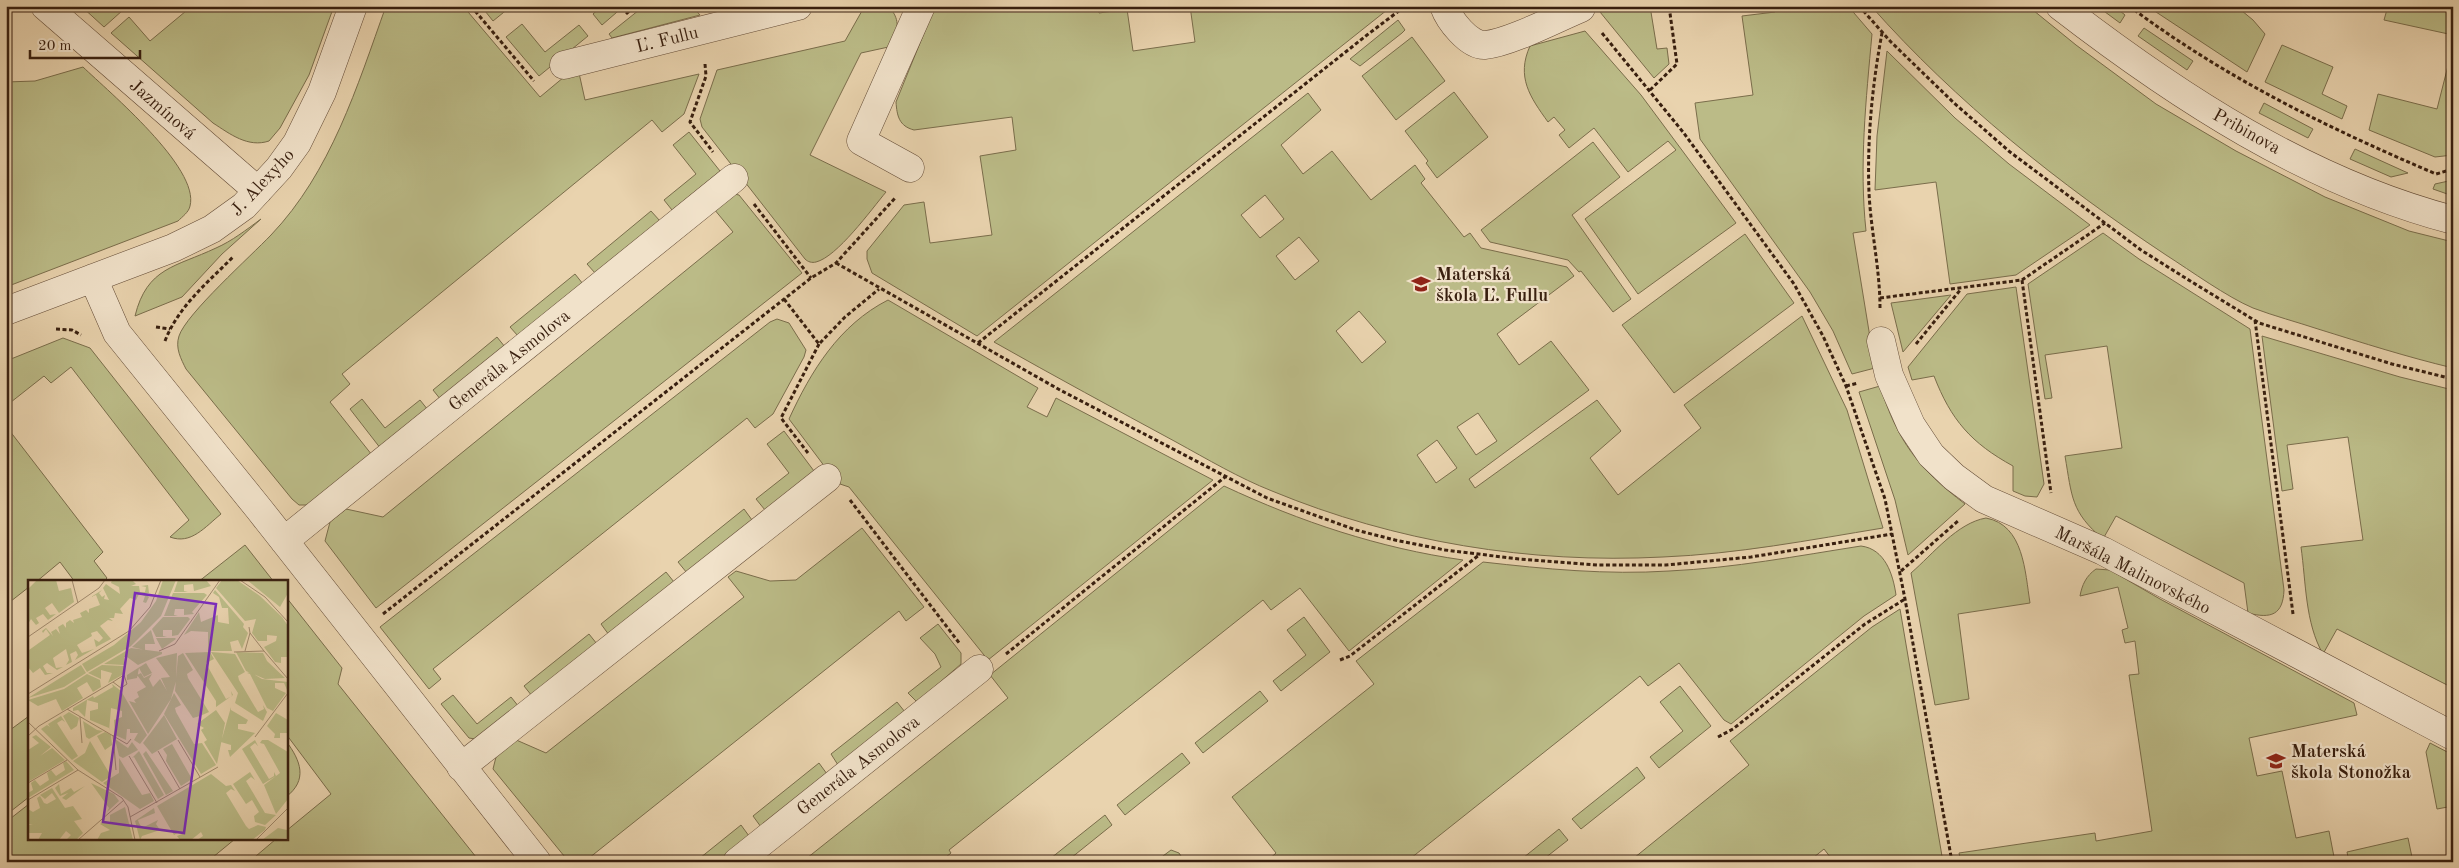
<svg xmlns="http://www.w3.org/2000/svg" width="2459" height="868" viewBox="0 0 2459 868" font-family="'Old Standard TT',serif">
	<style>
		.green { fill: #bbbb87; stroke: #7a6d4b; fill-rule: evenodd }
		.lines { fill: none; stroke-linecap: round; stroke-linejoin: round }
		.minor-casing { stroke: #644c37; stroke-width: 29 }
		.path { stroke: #381f0f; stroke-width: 3; stroke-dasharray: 4 2.5; stroke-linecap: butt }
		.minor { stroke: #f1e2ca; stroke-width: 28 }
		.labels { text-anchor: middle; stroke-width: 4.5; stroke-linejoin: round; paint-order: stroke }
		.street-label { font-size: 18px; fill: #381f0f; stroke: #f1e2ca }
		.poi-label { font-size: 18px; font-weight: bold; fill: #381f0f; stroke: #f1e2ca; text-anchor: start }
		.inset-road { fill: none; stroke: #a28b6e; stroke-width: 1 }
		.view { fill: #7b2cbf; fill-opacity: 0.15; stroke: #7b2cbf; stroke-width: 2.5 }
		.inset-edge { fill: none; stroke: #381f0f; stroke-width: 2.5 }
	</style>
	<rect width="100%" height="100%" fill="#e9d3ae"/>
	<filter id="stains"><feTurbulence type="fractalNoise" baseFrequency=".004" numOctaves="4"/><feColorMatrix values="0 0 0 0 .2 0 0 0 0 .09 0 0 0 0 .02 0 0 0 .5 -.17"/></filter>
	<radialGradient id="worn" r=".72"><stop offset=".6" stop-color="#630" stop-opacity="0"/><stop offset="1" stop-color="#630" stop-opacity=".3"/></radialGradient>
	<path class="green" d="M 81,6 L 121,6 L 123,10 L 104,27 Z
		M 192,6 L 334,6 L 309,75 L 280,128 L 269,141 C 248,148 230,134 213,123 L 111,33 L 129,17 L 150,41 Z
		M 386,6 L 463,6 L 540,97 L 564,77 L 579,73 L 585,100 L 699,74 L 684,114 L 662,132 L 652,120 L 342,374 L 350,384 L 330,402 L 372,455 L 307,505 L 299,505 L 292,499 L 186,369 C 181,359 175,348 179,336 C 186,314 251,256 271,235 C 331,172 357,87 386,6 Z
		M 481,6 L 508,6 L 509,8 L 493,21 Z
		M 602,6 L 624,6 L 602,25 L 593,14 Z
		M 644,6 L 692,6 L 700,15 L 612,38 L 609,34 Z
		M 876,6 L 890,8 C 901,21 897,30 893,46 L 861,53 L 810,155 L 886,192 C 871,210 837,257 816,262 C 812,263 808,262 805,259 L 702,127 L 700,119 L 717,70 L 845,41 L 863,9 Z
		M 935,6 L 1098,6 L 1099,13 L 1127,9 L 1133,51 L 1195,42 L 1190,6 L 1392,6 L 977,336 L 872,273 L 867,259 L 867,251 L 904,205 L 924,202 L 930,243 L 992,235 L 980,156 L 1016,150 L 1012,117 L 914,130 C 899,126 897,116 896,102 Z
		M 1642,6 L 1650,6 L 1657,49 L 1667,48 L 1669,64 L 1654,78 L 1600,12 Z
		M 1775,6 L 1848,6 L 1872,34 C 1866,100 1859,165 1866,231 L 1853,233 L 1875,368 L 1852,374 L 1833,331 L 1810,292 L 1700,139 L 1695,103 L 1753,95 L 1742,16 L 1775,12 Z
		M 1871,6 L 2028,6 L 2076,45 L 2156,104 L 2236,151 L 2325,197 L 2409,231 L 2453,242 L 2453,368 C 2407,357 2363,343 2318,329 C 2297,322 2274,316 2253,308 C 2227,297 2191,271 2166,255 C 2059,184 1956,102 1871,6 Z
		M 2097,6 L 2114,6 L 2125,15 L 2120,23 Z
		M 2156,6 L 2236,6 L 2253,20 L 2265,34 L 2247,72 L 2153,10 Z
		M 2388,6 L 2453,6 L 2453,35 L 2384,20 Z
		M 1398,20 L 1405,30 L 1402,33 L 1360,66 L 1350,59 Z
		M 522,24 L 545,52 L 579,25 L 588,36 L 539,76 L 506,37 Z
		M 2144,28 L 2193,61 L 2187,70 L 2138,36 Z
		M 1585,31 L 1641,95 L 1736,223 L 1638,294 L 1585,219 L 1676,150 L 1668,141 L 1628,172 L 1594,128 L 1569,148 L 1559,135 L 1565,130 L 1554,117 L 1548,122 C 1530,97 1516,77 1530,46 Z
		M 1412,37 L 1445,81 L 1396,120 L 1362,76 Z
		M 2282,45 L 2333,67 L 2322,94 L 2347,106 L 2342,119 L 2265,82 Z
		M 2453,46 L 2453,155 L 2435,157 L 2369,130 L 2378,94 L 2437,109 Z
		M 1887,51 L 1955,118 L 2009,164 L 2090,225 L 2016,275 L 1950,284 L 1936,182 L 1875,190 L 1877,136 Z
		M 83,67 C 109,92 200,168 190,206 C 189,212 182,217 178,221 L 6,287 L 6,82 L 35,81 Z
		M 1454,92 L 1488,137 L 1437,178 L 1426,163 L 1428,161 L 1405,131 Z
		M 1308,93 L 1321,110 L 1281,145 L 1303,174 L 1332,151 L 1371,200 L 1415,165 L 1425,179 L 1421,183 L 1464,237 L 1470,233 L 1481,248 L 1567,267 L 1574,276 L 1497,334 L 1519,365 L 1551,341 L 1589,390 L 1469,479 L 1475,488 L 1597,400 L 1621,431 L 1590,458 L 1618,495 L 1701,428 L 1684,405 L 1802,316 L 1847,410 L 1883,528 C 1810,540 1737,554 1663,557 C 1530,564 1395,542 1272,491 C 1239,478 1207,459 1176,442 C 1115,409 1054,376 994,342 ZM 1265,195 L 1284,219 L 1260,238 L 1241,215 ZM 1299,237 L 1319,261 L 1295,280 L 1276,256 ZM 1359,311 L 1386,342 L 1362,363 L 1336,331 ZM 1478,413 L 1497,441 L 1476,455 L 1457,427 ZM 1437,440 L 1457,468 L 1436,483 L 1417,455 Z
		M 2264,103 L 2313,129 L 2308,138 L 2259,113 Z
		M 689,132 L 720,171 L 672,210 L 664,200 L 696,174 L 673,145 Z
		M 1593,142 L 1620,177 L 1572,215 L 1631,299 L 1613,312 L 1581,271 L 1579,272 L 1568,260 L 1490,242 L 1481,230 Z
		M 2355,149 L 2408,173 L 2391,177 L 2350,159 Z
		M 2453,180 L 2453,196 L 2433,189 L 2435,184 Z
		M 734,194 L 739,195 L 802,273 L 376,608 L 325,541 L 330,522 L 346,509 L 383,517 L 733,232 L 714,209 Z
		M 651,211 L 660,221 L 595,273 L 587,264 Z
		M 261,219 L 222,254 L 182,297 L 135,316 C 147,267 176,267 216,248 C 232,241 246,230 261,219 Z
		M 2103,233 L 2139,259 L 2250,329 L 2284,590 C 2283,615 2271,619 2248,613 L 2244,583 L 2116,516 L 2103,539 C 2071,512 2072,497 2065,456 L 2122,448 L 2107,346 L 2045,355 L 2052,398 L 2045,399 L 2028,284 Z
		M 1745,234 L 1794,303 L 1674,393 L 1622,325 Z
		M 575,274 L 583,284 L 518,336 L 510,327 Z
		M 2016,287 L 2044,484 L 2037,497 L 2025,496 L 2013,491 L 2013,466 C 1971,443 1951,420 1934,376 L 1912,380 L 1908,367 L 1967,294 Z
		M 1951,295 L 1903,352 L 1891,303 Z
		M 888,300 L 1038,388 L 1027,407 L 1047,417 L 1056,398 L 1213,480 L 988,660 L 849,487 L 837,483 L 789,419 C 811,371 839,325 888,300 Z
		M 777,319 L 789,323 L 806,350 L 804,357 L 773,414 L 755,428 L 747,418 L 433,669 L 441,679 L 429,689 L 380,627 L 770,322 Z
		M 2262,336 L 2400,377 L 2453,390 L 2453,688 L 2337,629 L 2323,654 C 2305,623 2306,582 2301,547 L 2363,540 L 2348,437 L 2287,445 L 2293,489 L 2282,491 Z
		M 497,337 L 505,347 L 441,400 L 433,390 Z
		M 63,338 L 90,348 L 221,514 C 205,527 191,545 170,537 L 189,520 L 71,367 L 51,383 L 44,376 L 6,406 L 6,361 Z
		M 1880,386 C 1898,442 1918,468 1965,504 L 1908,555 L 1895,500 L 1859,392 Z
		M 362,399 L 385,428 L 420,400 L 428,410 L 381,449 L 350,409 Z
		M 6,426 L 103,552 L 94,561 L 107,578 L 103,582 L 75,582 L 60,562 L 36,582 L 29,582 L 29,587 L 6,605 Z
		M 784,431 L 814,471 L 765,510 L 756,499 L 789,473 L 767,444 Z
		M 1224,486 C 1301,522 1379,548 1463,560 L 1349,651 L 1300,588 L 1271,610 L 1263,600 L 949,850 L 951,853 L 940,862 L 802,862 L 1008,698 L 990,675 Z
		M 744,509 L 752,520 L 687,573 L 678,562 Z
		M 1986,518 C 2024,525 2025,572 2030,603 L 1958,614 L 1969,699 L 1935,705 L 1911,573 C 1933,554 1957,523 1986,518 Z
		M 862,528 L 924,607 L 906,621 L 899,611 L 584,862 L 569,862 L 493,769 L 497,753 L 514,739 L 546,753 L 744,597 L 728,577 L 736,571 L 770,581 L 796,580 Z
		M 245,545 L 274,582 L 198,582 Z
		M 1861,546 C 1885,549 1893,574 1896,595 L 1864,616 L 1731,724 L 1724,720 L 1679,663 L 1648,686 L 1640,676 L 1406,862 L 1266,862 L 1276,853 L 1232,797 L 1374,684 L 1356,661 L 1483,562 C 1545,569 1607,575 1669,571 C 1734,568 1797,556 1861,546 Z
		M 2096,569 L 2110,570 L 2160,599 L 2354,703 L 2357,715 L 2249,738 L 2257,776 L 2282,771 L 2296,838 L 2329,831 L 2335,862 L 1961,862 L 1959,853 L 2095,833 L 2096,841 L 2152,831 L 2129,675 L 2139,674 L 2135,641 L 2125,643 L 2122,630 L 2128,628 L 2118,587 L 2080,596 C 2082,585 2086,576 2096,569 Z
		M 666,572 L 674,582 L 609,635 L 601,624 Z
		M 286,597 L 342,668 L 338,684 L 480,862 L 249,862 L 276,839 L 286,839 L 286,831 L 331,794 L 286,734 Z
		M 1900,609 L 1943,862 L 1834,862 L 1824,849 L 1808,862 L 1629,862 L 1749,765 L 1730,741 L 1872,627 Z
		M 1304,617 L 1330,652 L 1281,691 L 1273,681 L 1306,655 L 1287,630 Z
		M 938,624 L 961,653 L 961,664 L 917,702 L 908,693 L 941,667 L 935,654 L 920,638 Z
		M 589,634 L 597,644 L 532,696 L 524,686 Z
		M 1680,686 L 1711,726 L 1659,768 L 1650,757 L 1683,731 L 1660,702 Z
		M 1260,691 L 1268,701 L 1203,753 L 1195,743 Z
		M 453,695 L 477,724 L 511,697 L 519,707 L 475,739 L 469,738 L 441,704 Z
		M 897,702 L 905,712 L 838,765 L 831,754 Z
		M 29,716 L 29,797 L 6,815 L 6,733 Z
		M 286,741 C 301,761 308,780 286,797 Z
		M 2430,743 L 2453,755 L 2453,806 L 2437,809 L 2426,752 Z
		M 1182,753 L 1190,763 L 1125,815 L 1117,805 Z
		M 819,763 L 827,774 L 761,827 L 753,816 Z
		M 1637,767 L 1645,778 L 1581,829 L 1572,819 Z
		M 29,804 L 29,839 L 235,839 L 207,862 L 6,862 L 6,822 Z
		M 1105,815 L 1112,825 L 1066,862 L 1046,862 Z
		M 741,825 L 749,836 L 717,862 L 695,862 Z
		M 1559,829 L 1568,840 L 1540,862 L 1518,862 Z
		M 2408,838 L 2413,862 L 2349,862 L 2347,852 Z
		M 1171,850 L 1179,853 L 1185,862 L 1155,862 Z"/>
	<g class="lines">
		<g class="minor-casing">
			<path id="minor" d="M 45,6 L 258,191
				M 1444,6 C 1449,20 1469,46 1485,45 C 1509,43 1557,18 1581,8 L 1579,6
				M 2060,6 C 2178,97 2308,182 2453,220
				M 564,65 L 798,6
				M 910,168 L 861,141 L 921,6
				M 93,278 L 117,333 L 259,509 L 537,862
				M 6,311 L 173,248 L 212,229 L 244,206 L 279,168 L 297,143 L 322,92 L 353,6
				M 1881,341 L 1889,375 L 1911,425 L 1931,455 L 1954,477 L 1984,499 L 2103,551 L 2453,736
				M 284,541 L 734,178
				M 461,767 L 827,478
				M 737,862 L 979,669"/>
		</g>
		<path class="path" d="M 471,6 L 534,81
			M 1859,6 L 1891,42 L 1954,103 L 2010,152 L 2141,250 L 2187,279 L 2259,323 L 2392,364 L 2453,379
			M 2129,6 C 2225,78 2326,127 2436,174 L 2453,169
			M 1756,8 L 1768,6
			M 626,14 L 635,6
			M 1602,33 L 1683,132 L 1794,284 L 1823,336 L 1846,386 L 1885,499 L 1905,599 L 1952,862
			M 705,64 L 706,76 L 690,122 L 713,152
			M 1650,90 L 1677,64 L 1669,6
			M 754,204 L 811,278
			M 836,263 L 1060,390 L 1267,498 L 1356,530 L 1395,540 L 1445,550 L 1519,559 L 1597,565 L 1666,565 L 1751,557 L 1892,534
			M 2022,280 L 2051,493
			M 1880,298 L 2022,280 L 2105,223
			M 784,299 L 819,344 L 845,317 L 879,289
			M 1880,308 C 1880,269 1871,232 1869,193 C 1867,140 1872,86 1882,33
			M 2255,320 L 2293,614
			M 156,327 L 170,329
			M 56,329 L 72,330 L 81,335
			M 165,341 C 178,307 207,283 233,257
			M 978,343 L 1367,35 L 1400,10 L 1408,6
			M 1916,344 L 1961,289
			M 1846,386 L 1858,383
			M 808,453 L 781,418 L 819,344
			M 850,500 L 960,644
			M 1901,571 L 1958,521
			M 383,614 L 811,278 L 836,263 L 895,198
			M 1006,654 L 1225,477
			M 1340,660 L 1350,656 L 1479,555
			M 1718,737 L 1733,729 L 1865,624 L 1905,599"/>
		<use href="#minor" class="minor"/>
	</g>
	<defs>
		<g id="school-bare" transform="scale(1.5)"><path d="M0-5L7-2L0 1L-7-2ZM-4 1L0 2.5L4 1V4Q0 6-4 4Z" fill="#8f2418" stroke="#f1e2ca" stroke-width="2.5" paint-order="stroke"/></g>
	</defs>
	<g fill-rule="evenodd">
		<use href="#school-bare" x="1421" y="284"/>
		<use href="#school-bare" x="2276" y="761"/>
	</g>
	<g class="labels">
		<g class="street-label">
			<text transform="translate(667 39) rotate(-14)" y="6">Ľ. Fullu</text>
			<text transform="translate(163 109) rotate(41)" y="6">Jazmínová</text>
			<text transform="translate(2247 131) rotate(29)" y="6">Pribinova</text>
			<text transform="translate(262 182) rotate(-47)" y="6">J. Alexyho</text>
			<text transform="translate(509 360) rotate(-39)" y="6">Generála Asmolova</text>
			<text transform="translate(2133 570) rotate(27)" y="6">Maršála Malinovského</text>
			<text transform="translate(858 765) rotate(-38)" y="6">Generála Asmolova</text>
		</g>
		<g class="poi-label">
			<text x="1436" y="280">Materská<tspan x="1436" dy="21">škola Ľ. Fullu</tspan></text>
			<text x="2291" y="757">Materská<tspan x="2291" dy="21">škola Stonožka</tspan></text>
		</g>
	</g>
	<g transform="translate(28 580)">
		<rect width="260" height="260" fill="#e9d3ae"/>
		<path d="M 9,0 L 28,0 L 31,11 L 43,8 L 46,22 L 31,33 L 24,23 L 17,28 L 22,35 L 28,34 L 20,40 L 15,34 L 8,38 L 11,43 L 8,45 L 3,39 L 0,44 L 0,9 ZM 84,0 L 104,0 L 108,4 L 103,6 L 111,6 L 112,12 L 117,12 L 118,7 L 113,6 L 120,5 L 121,13 L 117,14 L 121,17 L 118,23 L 115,22 L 117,16 L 111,14 L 108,20 L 102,18 L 92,29 L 95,34 L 87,33 L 86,38 L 81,38 L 85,41 L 80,40 L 72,46 L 83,59 L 68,67 L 66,59 L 71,62 L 75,58 L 69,51 L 63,53 L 64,56 L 49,65 L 54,73 L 66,69 L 47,80 L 50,75 L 48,71 L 42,74 L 44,82 L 38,85 L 41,80 L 38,69 L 25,78 L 28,88 L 35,87 L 29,90 L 19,83 L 15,86 L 19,93 L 25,93 L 17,95 L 12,88 L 5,93 L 0,87 L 1,70 L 22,55 L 18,49 L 15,53 L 14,51 L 18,48 L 25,56 L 23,52 L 28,49 L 32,54 L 30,47 L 35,44 L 38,48 L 38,43 L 42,40 L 46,43 L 45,40 L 54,37 L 52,33 L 58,30 L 61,33 L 61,29 L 72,25 L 68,15 L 63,17 L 74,10 L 71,13 L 74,17 L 77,15 L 76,19 L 81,20 L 75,8 L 78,4 L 92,14 L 91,7 L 83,3 ZM 135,0 L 148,0 L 133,36 L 103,66 L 59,92 L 54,84 L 86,65 L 113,42 L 128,21 ZM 150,0 L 178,0 L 183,6 L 166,11 L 165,4 L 156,5 L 156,11 L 160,12 L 146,12 ZM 194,0 L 209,0 L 232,16 L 254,37 L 260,46 L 260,77 L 253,77 L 253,83 L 247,82 L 236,67 L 248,61 L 249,56 L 239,55 L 239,61 L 230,61 L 224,53 L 228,39 L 217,41 L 188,8 ZM 219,0 L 260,0 L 260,13 L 252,27 ZM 187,10 L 216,44 L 215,47 L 220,53 L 214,69 L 210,60 L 202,62 L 204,71 L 180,71 L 180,52 L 163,51 L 156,55 L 171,32 L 173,42 L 190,35 L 190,42 L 201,44 L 200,28 L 194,28 L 191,17 L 185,13 ZM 145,13 L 176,13 L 179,15 L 164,32 L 166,34 L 156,35 L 156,29 L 147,29 L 146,35 L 150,36 L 136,36 ZM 135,37 L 160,37 L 162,39 L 150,55 L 144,56 L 144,50 L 135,50 L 135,56 L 139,57 L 128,57 L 124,49 ZM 123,50 L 127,64 L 117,64 L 117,70 L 104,67 ZM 128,58 L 147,58 L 148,59 L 134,69 ZM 103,68 L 134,72 L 134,74 L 110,85 L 99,77 L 96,77 L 96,85 L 76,84 ZM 182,72 L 186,79 L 178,83 L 180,87 L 198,119 L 204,116 L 203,111 L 205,115 L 188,127 L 188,121 L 157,73 ZM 183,72 L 207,74 L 217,92 L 210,96 L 211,100 L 230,132 L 236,129 L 235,125 L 239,132 L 235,141 L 207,123 L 210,113 ZM 208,72 L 235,73 L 239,81 L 257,98 L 237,99 L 218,91 ZM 149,73 L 148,101 L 143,119 L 120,154 L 101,121 L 108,123 L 106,120 L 111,117 L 109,112 L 118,107 L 109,95 L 113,93 L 116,98 L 124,94 L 121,99 L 125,107 L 132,99 L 139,111 L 133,98 L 142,97 L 128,78 ZM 155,73 L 165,90 L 159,94 L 160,98 L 181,132 L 172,136 L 165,138 L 147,111 L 150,76 ZM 118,83 L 124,93 L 116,97 L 111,88 L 109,98 L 99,100 L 99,95 ZM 53,85 L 58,93 L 36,107 L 0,118 ZM 74,85 L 96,86 L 96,94 L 80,103 L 84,93 L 73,90 L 73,99 L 60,93 ZM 222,92 L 234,99 L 260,102 L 259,110 L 256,103 L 247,103 L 247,108 L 258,113 L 245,131 L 239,128 L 222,94 L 219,93 ZM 59,94 L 72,100 L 73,107 L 65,112 L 59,102 L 49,108 L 55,118 L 34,131 L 28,119 L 10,126 L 0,120 L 36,109 ZM 84,104 L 93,111 L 119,155 L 112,164 L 106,160 L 110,153 L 102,153 L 102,149 L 99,149 L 98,160 L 87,155 L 86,140 L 94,137 L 94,131 L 83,128 L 81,151 L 81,148 L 62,140 L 62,131 L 70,129 L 70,123 L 59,120 L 57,137 L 50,130 L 45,131 L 45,128 L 65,116 L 66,118 L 85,107 ZM 146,113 L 153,125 L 147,128 L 148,132 L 166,164 L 174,163 L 188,185 L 173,194 L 136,134 ZM 203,127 L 203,130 L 220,140 L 218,144 L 210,144 L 210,149 L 227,153 L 202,177 L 200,170 L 203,170 L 203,165 L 193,162 ZM 188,130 L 197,143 L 189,184 L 176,162 L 179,160 L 173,150 L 176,148 L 169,144 ZM 41,132 L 51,138 L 49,146 L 43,150 L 35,136 ZM 248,133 L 260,140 L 260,153 L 252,153 L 252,158 L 246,158 L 247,154 L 239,146 ZM 136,135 L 149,159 L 124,174 L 115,163 ZM 33,136 L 37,142 L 34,140 L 29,143 L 50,176 L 44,180 L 13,149 L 19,145 L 22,147 L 20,144 ZM 55,141 L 69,150 L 75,151 L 61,159 L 58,157 ZM 77,152 L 83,155 L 84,165 L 77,170 L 69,156 ZM 8,155 L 23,167 L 12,176 L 24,168 L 37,180 L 0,202 L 0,170 L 11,163 L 4,157 ZM 87,159 L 100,168 L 104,162 L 110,170 L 95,178 L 91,176 ZM 227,160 L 230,166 L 227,163 L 222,167 L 241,199 L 246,196 L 246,192 L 248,196 L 235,204 L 214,169 ZM 234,160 L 240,160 L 260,172 L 260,219 L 248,234 L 236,205 L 252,193 L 236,164 L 232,163 ZM 62,161 L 83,196 L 74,202 L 45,181 L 57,173 ZM 144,164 L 164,199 L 153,206 L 138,181 L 139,175 L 135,169 ZM 111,171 L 136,215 L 130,219 L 106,177 L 104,178 ZM 118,171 L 145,211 L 138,215 L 115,174 ZM 91,178 L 114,215 L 122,213 L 126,221 L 112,229 L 75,203 L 91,193 ZM 38,181 L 46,190 L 0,218 L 0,213 L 5,210 L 3,203 L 7,200 L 12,206 L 21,200 L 19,193 L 23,190 L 28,196 L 37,190 L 35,183 ZM 222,192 L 227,200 L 223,197 L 218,201 L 237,233 L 248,235 L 237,245 L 227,242 L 226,236 L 231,232 L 224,220 L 218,224 L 205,204 ZM 183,194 L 198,206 L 203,205 L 207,211 L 203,209 L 198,213 L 218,246 L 221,249 L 230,245 L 238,247 L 237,250 L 224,260 L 169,260 L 175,256 L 173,252 L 163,260 L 152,260 L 149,256 L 154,254 L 151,252 L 146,255 L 129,226 ZM 63,203 L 86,214 L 91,221 L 79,232 L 81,228 ZM 31,204 L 33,214 L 43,208 L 46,212 L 57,206 L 38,220 L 34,218 L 40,213 L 32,216 L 27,208 ZM 24,208 L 37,228 L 45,226 L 54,239 L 46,241 L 55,253 L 48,260 L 38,260 L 43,255 L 38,251 L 31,260 L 10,260 L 14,253 L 1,253 L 0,245 L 5,245 L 0,244 L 0,229 L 5,232 L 12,228 L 9,218 L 12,216 L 16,223 L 19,224 L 28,219 L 24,213 L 17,219 L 12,215 ZM 97,227 L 105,260 L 69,260 L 73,253 L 82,250 L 72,244 L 77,241 L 82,243 L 82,235 ZM 126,228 L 127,233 L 110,240 L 111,243 L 114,248 L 130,240 L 128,244 L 132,250 L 114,256 L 112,260 L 107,241 ZM 250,248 L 259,250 L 260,258 L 234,260 Z" fill="#bbbb87"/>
		<path class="inset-road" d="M 44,0 L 50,23M 212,0 L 237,17 L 260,42M 221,47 L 222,53 L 236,71M 0,57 L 71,8 L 77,0M 131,71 L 147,64 L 192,0M 217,71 L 222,53M 206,72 L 236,71 L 260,99M 0,114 L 101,51 L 122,27 L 133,0M 39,129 L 99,164 L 103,159M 52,137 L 54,163M 0,142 L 50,190 L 94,218 L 100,227 L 107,260M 85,155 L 88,190M 0,156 L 11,146 L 85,102 L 93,108 L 99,104 L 96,95 L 85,102M 227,157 L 260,113M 150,160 L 172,197M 130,171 L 152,209M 101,176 L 129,223M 0,203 L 39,180M 0,220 L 50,190M 102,237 L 190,187M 50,260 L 96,220M 228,260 L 260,228"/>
		<path class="view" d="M 107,13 L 188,24 L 156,253 L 75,242 Z"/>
		<rect width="260" height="260" class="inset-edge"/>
	</g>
	<rect width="2459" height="868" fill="none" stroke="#e9d3ae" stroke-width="25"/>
	<rect x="8" y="8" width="2444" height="853" fill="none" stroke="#381f0f" stroke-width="2.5"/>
	<rect x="12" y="12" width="2434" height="843" fill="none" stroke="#381f0f"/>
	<path d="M30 50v8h110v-8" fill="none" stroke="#381f0f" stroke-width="2.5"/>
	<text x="38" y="50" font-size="15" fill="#381f0f" stroke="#f1e2ca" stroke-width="4" paint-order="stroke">20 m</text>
	<rect width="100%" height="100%" filter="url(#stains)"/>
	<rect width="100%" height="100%" fill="url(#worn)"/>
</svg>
